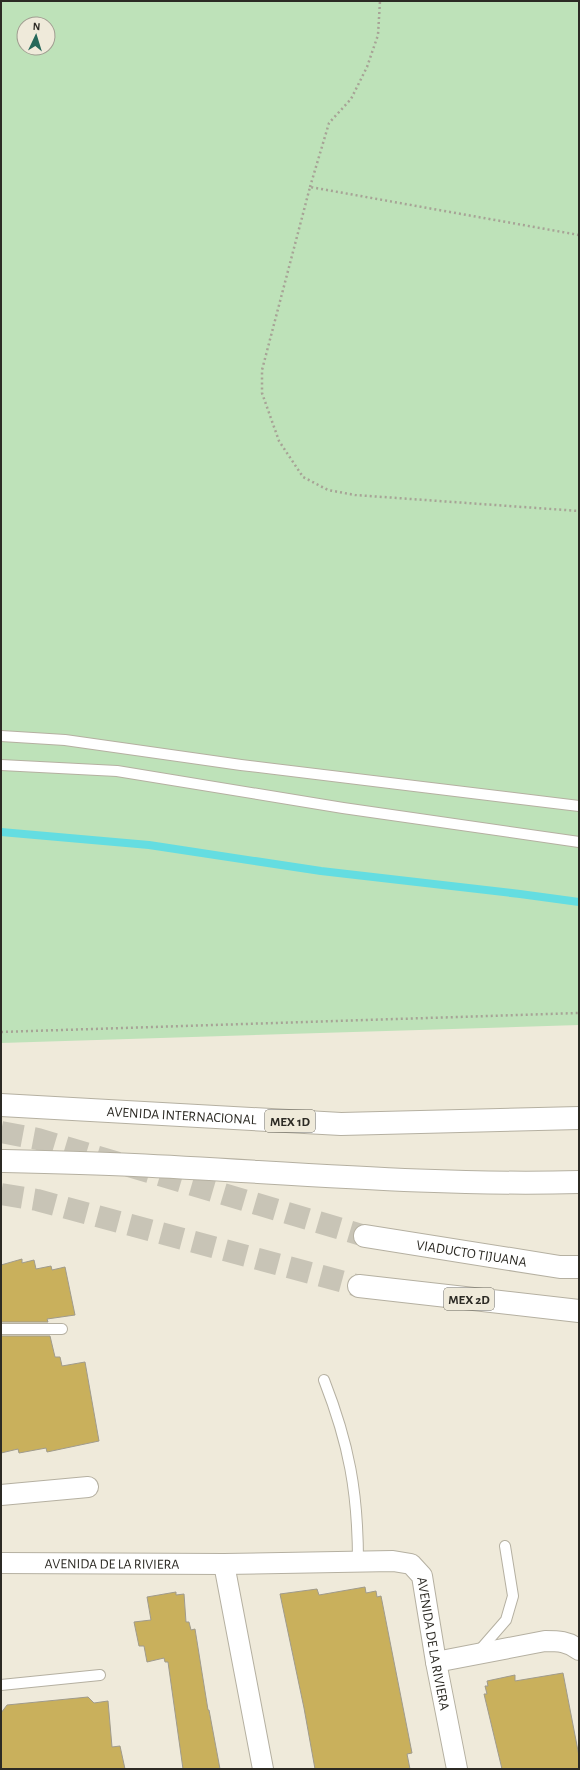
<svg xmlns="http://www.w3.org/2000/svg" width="580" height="1770" viewBox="0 0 580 1770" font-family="'Alegreya Sans',sans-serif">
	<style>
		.green { fill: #bee2b9; fill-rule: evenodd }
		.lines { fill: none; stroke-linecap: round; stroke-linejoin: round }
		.stream { stroke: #64dde1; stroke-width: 8 }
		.building { fill: #c9b05c; stroke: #a09b8c }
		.highway-tunnel { stroke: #c8c4b6; stroke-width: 22; stroke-dasharray: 22 11; stroke-linecap: butt }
		.lane-casing { stroke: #b5b0a1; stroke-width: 12 }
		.street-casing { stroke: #b5b0a1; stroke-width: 22 }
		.highway-casing { stroke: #b5b0a1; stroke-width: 24 }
		.path { stroke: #a7a396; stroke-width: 2.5; stroke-dasharray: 2 3; stroke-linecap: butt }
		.lane { stroke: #fff; stroke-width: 10 }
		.street { stroke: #fff; stroke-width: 20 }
		.highway { stroke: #fff; stroke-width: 22 }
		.labels { text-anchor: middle; stroke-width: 3.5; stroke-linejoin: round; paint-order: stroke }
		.shield { fill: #efeada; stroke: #66645b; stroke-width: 1 }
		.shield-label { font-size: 13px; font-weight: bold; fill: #2c2a24 }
		.street-label { font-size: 14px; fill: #2c2a24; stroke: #efeada }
	</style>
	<rect width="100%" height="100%" fill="#efeada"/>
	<path class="green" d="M 1,1 L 579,1 L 579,1025 L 1,1043 ZM 24,24 L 48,24 L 48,48 L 24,48 Z"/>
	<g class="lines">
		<path class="stream" d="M 1,832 L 149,845 L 321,871 L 520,894 L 579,902"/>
	</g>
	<path class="building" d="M 22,1259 L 22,1263 L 34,1260 L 36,1269 L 51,1266 L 52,1270 L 65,1267 L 75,1315 L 47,1319 L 48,1322 L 1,1322 L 1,1265 Z
		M 1,1336 L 50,1336 L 55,1357 L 60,1357 L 62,1366 L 85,1362 L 99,1441 L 47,1452 L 46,1448 L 19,1453 L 18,1449 L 1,1453 Z
		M 365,1587 L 366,1593 L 376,1591 L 377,1597 L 381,1596 L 412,1753 L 407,1754 L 410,1769 L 315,1769 L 304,1708 L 280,1594 L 317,1589 L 319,1595 Z
		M 176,1592 L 176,1595 L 184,1594 L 186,1622 L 189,1622 L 191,1630 L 195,1629 L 208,1710 L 209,1710 L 220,1769 L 183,1769 L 168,1662 L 165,1662 L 164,1658 L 147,1662 L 144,1646 L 139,1646 L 134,1622 L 151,1620 L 147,1597 Z
		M 563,1673 L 579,1756 L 579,1769 L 502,1769 L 484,1694 L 487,1694 L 485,1686 L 488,1686 L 487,1681 L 515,1675 L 515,1681 Z
		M 88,1697 L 94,1703 L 108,1701 L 112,1747 L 120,1746 L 125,1769 L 1,1769 L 1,1713 L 7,1705 Z"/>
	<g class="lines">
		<path class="highway-tunnel" d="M 1,1132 L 38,1139 L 365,1236
			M 1,1194 L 37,1200 L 359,1286"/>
		<g class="lane-casing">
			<path id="lane" d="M 1,736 L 65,740 L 241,765 L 579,806
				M 1,765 L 117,771 L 343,808 L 579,842
				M 1,1329 L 62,1329
				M 324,1380 C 349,1444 358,1492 358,1562
				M 479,1651 L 506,1620 L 513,1596 L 505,1546
				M 1,1685 L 100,1675"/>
		</g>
		<g class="street-casing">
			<g id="street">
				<path d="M 1,1495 L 88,1487"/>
				<path id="s1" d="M 1,1563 L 224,1564 L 393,1561 L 411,1564 L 422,1576 L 436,1662 L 457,1769"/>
				<path d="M 224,1564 L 263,1769"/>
				<path d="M 436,1662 L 545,1641 C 558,1641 568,1641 579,1650"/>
			</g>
		</g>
		<g class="highway-casing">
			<g id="highway">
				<path id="s2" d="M 1,1105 L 341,1124 L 579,1118"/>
				<path d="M 1,1161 C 45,1162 90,1163 134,1165 C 282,1172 431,1186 579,1182"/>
				<path id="s3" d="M 365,1236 L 560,1267 L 579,1267"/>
				<path d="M 359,1286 L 579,1311"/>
			</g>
		</g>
		<path class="path" d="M 310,187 L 329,123 L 351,99 L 367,67 L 378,35 L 380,1
			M 579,235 L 310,187 L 262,370 L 262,393 L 279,441 L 303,477 L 328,490 L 355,495 L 579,511
			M 1,1032 L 579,1013"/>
		<use href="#lane" class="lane"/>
		<use href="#street" class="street"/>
		<use href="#highway" class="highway"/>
	</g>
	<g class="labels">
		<g class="shield">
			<rect x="265" y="1110" width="50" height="22" rx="3"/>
			<rect x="444" y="1288" width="50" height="22" rx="3"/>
		</g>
		<g class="shield-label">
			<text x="290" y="1126">MEX 1D</text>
			<text x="469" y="1304">MEX 2D</text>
		</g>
		<g class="street-label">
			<text dy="5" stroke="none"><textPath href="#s2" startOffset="181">AVENIDA INTERNACIONAL</textPath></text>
			<text dy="5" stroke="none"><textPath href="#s3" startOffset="108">VIADUCTO TIJUANA</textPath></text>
			<text dy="5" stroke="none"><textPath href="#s1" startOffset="111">AVENIDA DE LA RIVIERA</textPath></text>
			<text dy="5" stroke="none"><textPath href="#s1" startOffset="495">AVENIDA DE LA RIVIERA</textPath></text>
		</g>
	</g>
	<rect width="580" height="1770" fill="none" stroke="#2c2a24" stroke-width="4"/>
	<g transform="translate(36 36) rotate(4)"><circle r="19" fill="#efeada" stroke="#a19d91"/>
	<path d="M0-3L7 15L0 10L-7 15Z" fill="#25685a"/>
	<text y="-6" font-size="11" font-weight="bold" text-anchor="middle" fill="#2c2a24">N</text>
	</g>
</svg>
